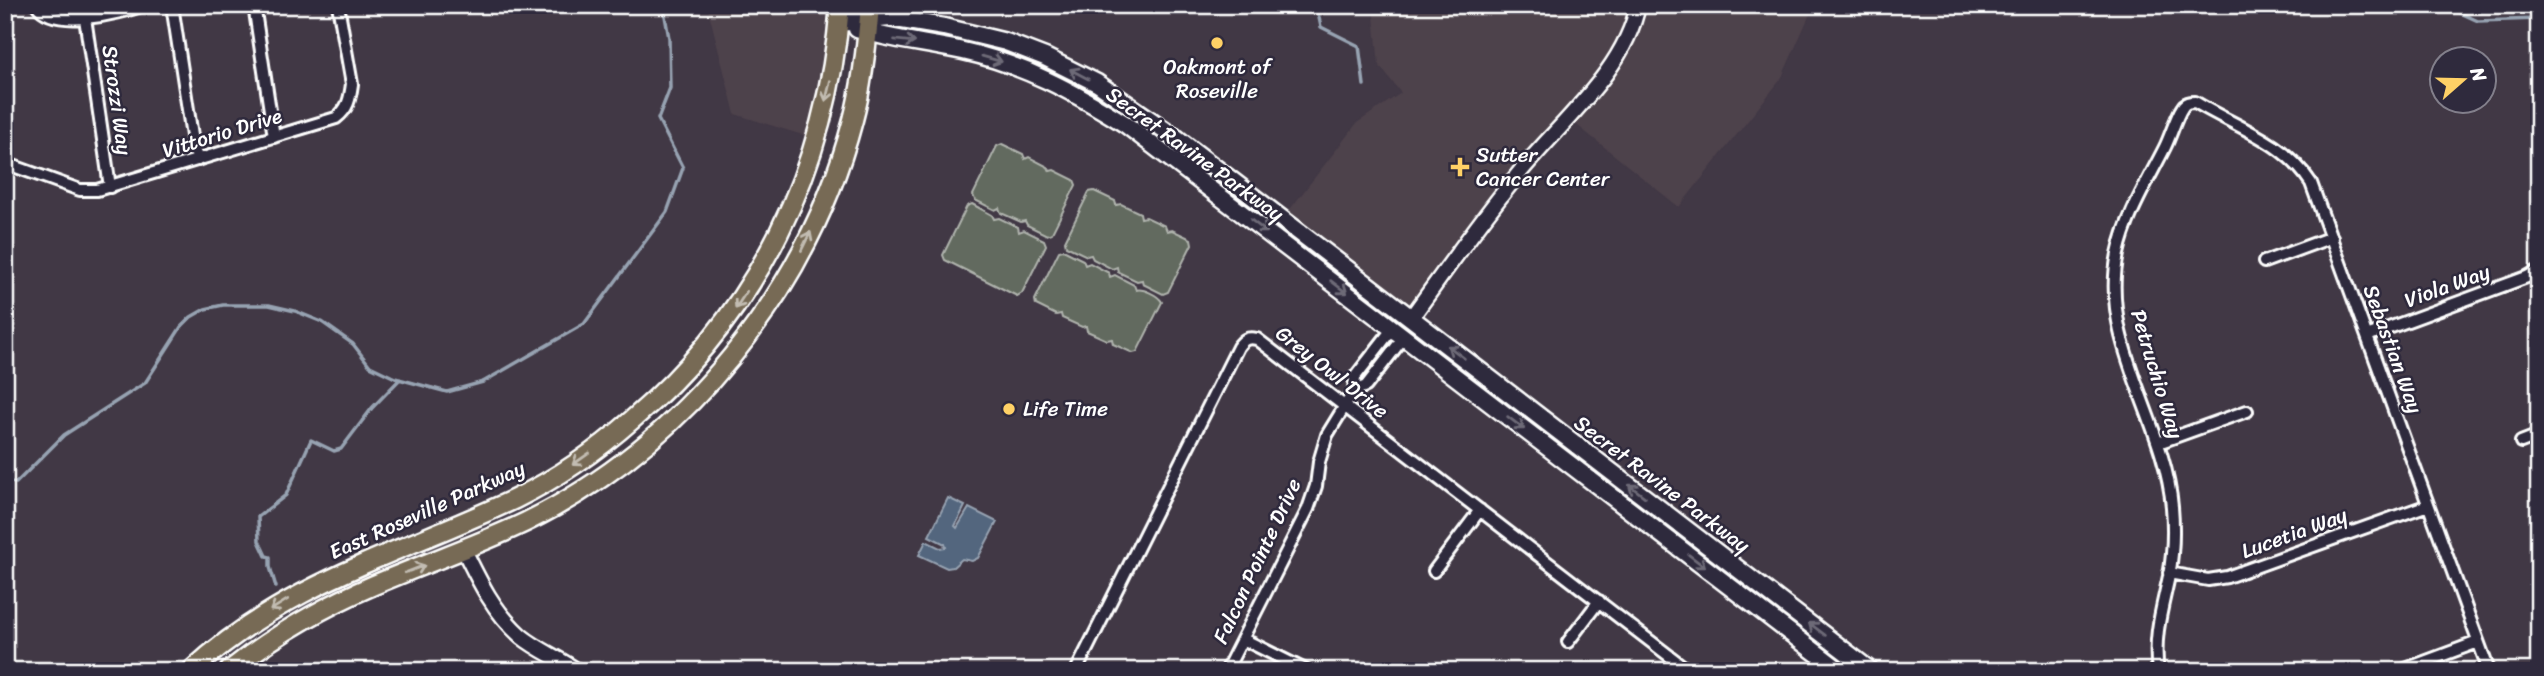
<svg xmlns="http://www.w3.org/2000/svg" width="2544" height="676" viewBox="0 0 2544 676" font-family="Sriracha,sans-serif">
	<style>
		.built { fill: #4e424b }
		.green { fill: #626a5e; stroke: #b0b4ae; stroke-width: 2 }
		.water { fill: #52667e; stroke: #97a3b2; stroke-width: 2 }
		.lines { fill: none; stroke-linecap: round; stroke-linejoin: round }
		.stream { stroke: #97a3b2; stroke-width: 3.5 }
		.minor-casing { stroke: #fff; stroke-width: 16 }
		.tertiary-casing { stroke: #fff; stroke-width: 19 }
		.secondary-casing { stroke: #fff; stroke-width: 21 }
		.primary-casing { stroke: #fff; stroke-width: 23 }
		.minor { stroke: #2f2a3d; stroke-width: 10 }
		.tertiary { stroke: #2f2a3d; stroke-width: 14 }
		.secondary { stroke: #2f2a3d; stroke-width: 16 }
		.primary { stroke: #776a54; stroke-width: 18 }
		.oneway { stroke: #6d6a77 }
		.oneway2 { stroke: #c2bcb2 }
		.poi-dot { fill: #ffd166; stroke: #2f2a3d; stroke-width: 2.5 }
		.labels { text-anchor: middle; stroke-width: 5; stroke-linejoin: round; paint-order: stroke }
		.poi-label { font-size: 21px; fill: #fff; stroke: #2f2a3d; text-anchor: start }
		.street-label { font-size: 21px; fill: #fff; stroke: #2f2a3d }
	</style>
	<rect width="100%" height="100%" fill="#413845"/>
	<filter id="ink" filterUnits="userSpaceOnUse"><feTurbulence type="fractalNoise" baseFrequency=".0143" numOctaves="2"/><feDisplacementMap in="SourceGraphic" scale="14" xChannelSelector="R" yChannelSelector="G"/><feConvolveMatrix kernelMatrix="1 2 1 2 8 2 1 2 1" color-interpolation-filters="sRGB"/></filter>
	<g filter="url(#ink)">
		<path class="built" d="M 707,5 L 829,5 L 824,57 L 817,98 L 806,136 L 735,114 Z
			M 1373,5 L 1814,5 L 1781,79 L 1679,207 L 1562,113 L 1508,176 L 1411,308 L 1288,212 L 1357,123 L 1401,93 L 1379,65 Z"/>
		<path class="green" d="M 1002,144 L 1023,154 L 1025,159 L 1029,157 L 1048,167 L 1050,171 L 1054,170 L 1074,180 L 1076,185 L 1052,233 L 1047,235 L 1027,225 L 1025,221 L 1021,222 L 1001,213 L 999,208 L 995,210 L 975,200 L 973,195 L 997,146 Z
			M 1094,191 L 1115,201 L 1116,205 L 1121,204 L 1140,213 L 1141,218 L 1146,217 L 1165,226 L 1167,231 L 1172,230 L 1191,239 L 1192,244 L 1168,292 L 1163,294 L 1143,284 L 1142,280 L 1137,281 L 1118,272 L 1117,267 L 1112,269 L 1093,259 L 1091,255 L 1087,256 L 1066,246 L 1065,241 L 1089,192 Z
			M 972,204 L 992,215 L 994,219 L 999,218 L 1018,227 L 1019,232 L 1024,230 L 1044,240 L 1046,245 L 1022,293 L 1017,296 L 945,260 L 943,255 L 967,206 Z
			M 1063,250 L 1083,260 L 1085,265 L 1090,263 L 1109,273 L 1110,277 L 1115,275 L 1134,285 L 1136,290 C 1143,288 1158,295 1162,302 L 1137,352 L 1133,353 L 1113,344 L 1112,339 L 1107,340 L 1087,331 L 1086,326 L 1082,327 L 1062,318 L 1061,314 L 1056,315 L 1036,305 L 1035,300 L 1059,251 Z"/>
		<path class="water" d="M 948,498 L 965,506 L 955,526 L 957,528 L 969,508 L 997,522 L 978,558 L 972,561 L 962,559 L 953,567 L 947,568 L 919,555 L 926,541 L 940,548 L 946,547 L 945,544 L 929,536 Z"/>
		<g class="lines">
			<path class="stream" d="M 1330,5 L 1318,13 L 1321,27 L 1359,46 L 1364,85
				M 2443,5 L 2478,21 L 2539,19
				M 5,481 L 16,483 L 64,435 L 145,383 L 181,327 L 191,317 L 205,309 L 223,305 L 269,305 L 295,311 L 322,322 L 353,344 L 370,366 L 395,378 L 447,392 L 483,382 L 584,324 L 667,212 L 683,168 L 658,119 L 670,88 L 669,38 L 663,5
				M 276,587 L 270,567 L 270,557 L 266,556 L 259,541 L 258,517 L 286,495 L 311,440 L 334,451 L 341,449 L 372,408 L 400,379"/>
			<g class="minor-casing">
				<path id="minor" d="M 37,5 C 53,30 120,14 143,5
					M 172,5 L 194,149 L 198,160
					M 254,5 L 274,137
					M 85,18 L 110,187
					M 5,163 L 80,190 L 97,190 L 336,118 C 348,109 350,99 352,84 L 338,5
					M 2264,262 L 2332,237
					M 2367,336 L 2527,277 L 2539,270
					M 1354,391 L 1366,386 L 1404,337
					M 2521,442 L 2539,435
					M 2158,443 L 2247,411
					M 1434,571 L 1480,510
					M 2169,573 L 2208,580 L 2227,577 L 2428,505
					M 1243,639 L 1307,671
					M 1568,642 L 1599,601
					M 1076,671 L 1238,347 C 1244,339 1247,337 1257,339 L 1689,671
					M 1226,671 L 1308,509 L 1316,486 L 1319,462 L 1327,435 L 1354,391 L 1355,377 L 1393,328
					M 2158,671 C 2153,637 2162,609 2169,576 C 2173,554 2174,530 2172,507 C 2165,421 2099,342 2118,254 C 2126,216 2148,181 2165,147 C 2171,135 2176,117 2182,108 C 2185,102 2190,102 2195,102 C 2236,127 2284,141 2311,183 L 2489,671
					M 2400,671 L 2478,642"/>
			</g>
			<g class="tertiary-casing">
				<path id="tertiary" d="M 1411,318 C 1445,271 1479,222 1516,177 C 1557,125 1625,72 1638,5
					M 464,550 C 479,581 494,612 521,636 C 538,650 559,658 577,671"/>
			</g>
			<g class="secondary-casing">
				<path id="secondary" d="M 838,23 L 890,18 L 944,27 L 1006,42 L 1045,57 L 1097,83 L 1178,139 L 1871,671
					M 857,29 C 892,40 927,43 963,51 C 1022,64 1074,92 1125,124 L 1840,671"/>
			</g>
			<g class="primary-casing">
				<path id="primary" d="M 191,671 C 287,582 401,553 515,499 C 558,478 598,450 633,419 C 757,313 828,168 840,5
					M 229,671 C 273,636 323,607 374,585 C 425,563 476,546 526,522 C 685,444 808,291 853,120 C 863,83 867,43 870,5"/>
			</g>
			<use href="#minor" class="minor"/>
			<use href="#tertiary" class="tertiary"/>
			<use href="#secondary" class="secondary"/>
			<use href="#primary" class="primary"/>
		</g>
		<defs><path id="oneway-shaft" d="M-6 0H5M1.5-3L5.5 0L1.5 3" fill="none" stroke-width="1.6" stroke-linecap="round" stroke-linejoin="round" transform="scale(1.75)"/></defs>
		<g class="oneway">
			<use href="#oneway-shaft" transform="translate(905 41) rotate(6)"/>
			<use href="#oneway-shaft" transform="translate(992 59) rotate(16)"/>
			<use href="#oneway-shaft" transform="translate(1079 74) rotate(-152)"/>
			<use href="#oneway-shaft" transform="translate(1259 226) rotate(37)"/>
			<use href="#oneway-shaft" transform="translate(1339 287) rotate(37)"/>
			<use href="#oneway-shaft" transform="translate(1456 352) rotate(-143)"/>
			<use href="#oneway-shaft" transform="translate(1516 423) rotate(37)"/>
			<use href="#oneway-shaft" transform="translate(1637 491) rotate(-143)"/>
			<use href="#oneway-shaft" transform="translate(1697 561) rotate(37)"/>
			<use href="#oneway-shaft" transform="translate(1817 629) rotate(-143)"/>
		</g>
		<g class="oneway2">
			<use href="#oneway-shaft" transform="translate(828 91) rotate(103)"/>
			<use href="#oneway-shaft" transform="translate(806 241) rotate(-64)"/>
			<use href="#oneway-shaft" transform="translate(741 300) rotate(123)"/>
			<use href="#oneway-shaft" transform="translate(581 459) rotate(145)"/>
			<use href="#oneway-shaft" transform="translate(415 569) rotate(-21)"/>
			<use href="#oneway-shaft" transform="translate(279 605) rotate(148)"/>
		</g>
	</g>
	<g class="poi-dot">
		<circle cx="1217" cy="43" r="7"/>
		<path d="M1456.5 156.5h7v7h7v7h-7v7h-7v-7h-7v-7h7z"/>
		<circle cx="1009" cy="409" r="7"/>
	</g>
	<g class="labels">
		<g class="poi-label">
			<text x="1217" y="74" text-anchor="middle">Oakmont of<tspan x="1217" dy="24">Roseville</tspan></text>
			<text x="1476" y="162">Sutter<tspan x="1476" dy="24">Cancer Center</tspan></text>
			<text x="1023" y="416">Life Time</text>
		</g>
		<g class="street-label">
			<text transform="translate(117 100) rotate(82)" y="7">Strozzi Way</text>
			<text transform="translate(222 133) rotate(-17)" y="7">Vittorio Drive</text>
			<text transform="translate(1195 154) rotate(36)" y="7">Secret Ravine Parkway</text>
			<text transform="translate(2447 286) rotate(-20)" y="7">Viola Way</text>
			<text transform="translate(2393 349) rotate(70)" y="7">Sebastian Way</text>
			<text transform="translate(1332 372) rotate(38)" y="7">Grey Owl Drive</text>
			<text transform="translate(2157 374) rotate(73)" y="7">Petruchio Way</text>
			<text transform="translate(1662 484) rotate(37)" y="7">Secret Ravine Parkway</text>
			<text transform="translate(427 510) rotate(-24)" y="7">East Roseville Parkway</text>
			<text transform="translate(2294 533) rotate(-20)" y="7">Lucetia Way</text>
			<text transform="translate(1257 561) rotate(-65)" y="7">Falcon Pointe Drive</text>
		</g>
	</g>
	<rect width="2544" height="676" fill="none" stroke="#2f2a3d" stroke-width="28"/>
	<rect x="14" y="14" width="2516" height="648" fill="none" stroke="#fff" stroke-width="2.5" filter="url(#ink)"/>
	<g transform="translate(2463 80) rotate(70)"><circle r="33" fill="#2f2a3d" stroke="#827f8b" stroke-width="2"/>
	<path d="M0-5L12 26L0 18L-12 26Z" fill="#ffd166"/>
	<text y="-10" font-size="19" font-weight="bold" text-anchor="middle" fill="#ffffff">N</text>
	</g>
</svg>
